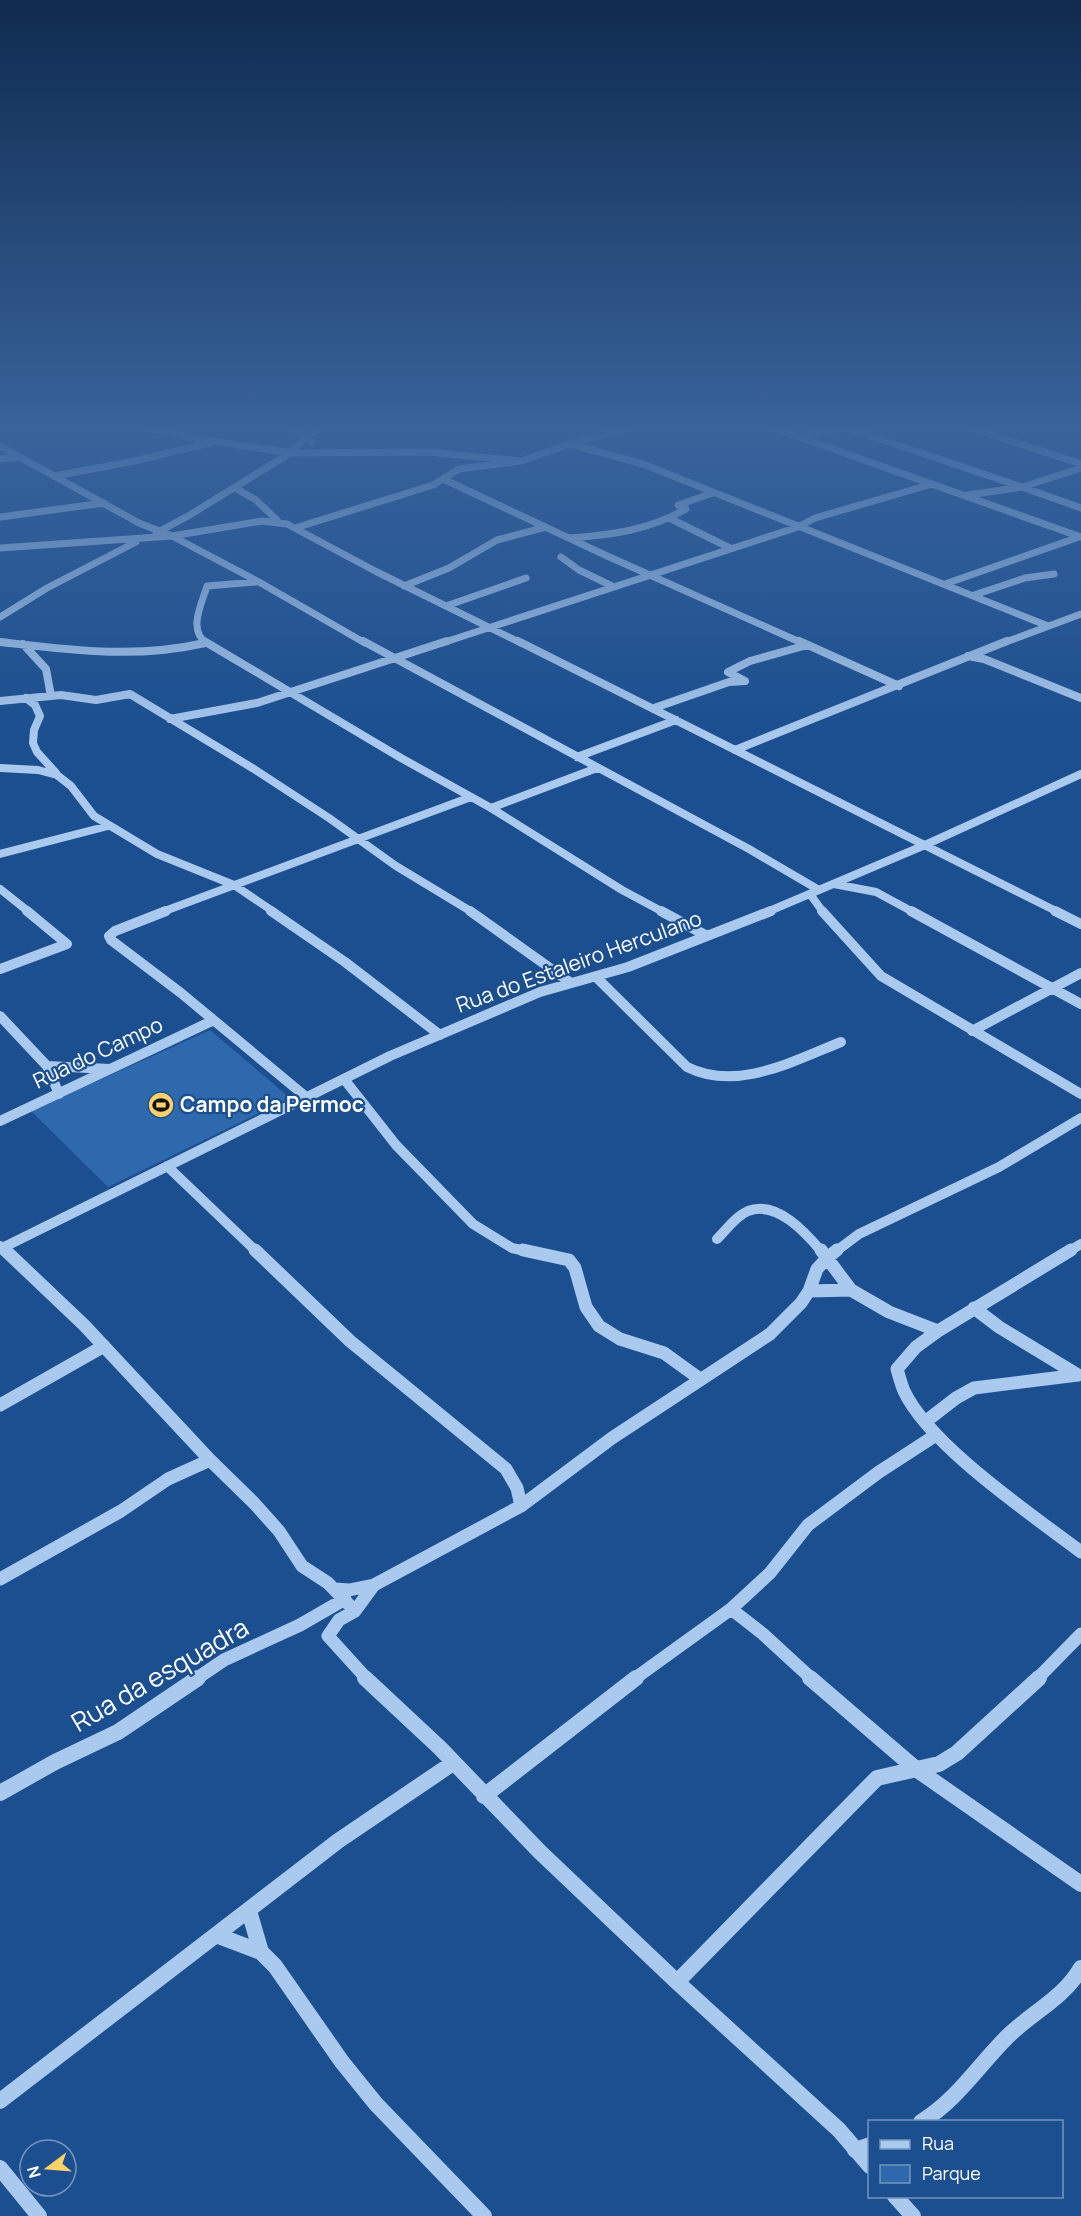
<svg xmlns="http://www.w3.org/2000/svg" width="1081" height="2216" viewBox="0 0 1081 2216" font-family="Manrope,sans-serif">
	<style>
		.green { fill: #2e69ad }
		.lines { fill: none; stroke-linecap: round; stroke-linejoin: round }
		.minor-far4 { stroke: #a9c9ee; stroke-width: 7 }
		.minor-far3 { stroke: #a9c9ee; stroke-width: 8 }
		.minor-far2 { stroke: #a9c9ee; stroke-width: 10 }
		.minor-far1 { stroke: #a9c9ee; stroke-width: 13 }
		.minor { stroke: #a9c9ee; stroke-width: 16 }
		.labels { text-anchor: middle; stroke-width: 4.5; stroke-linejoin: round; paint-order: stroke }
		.street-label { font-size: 21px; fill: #fff; stroke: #1b4f8f }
		.poi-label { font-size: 21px; font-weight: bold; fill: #fff; stroke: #1b4f8f; text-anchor: start }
		.near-street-label { font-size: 26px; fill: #fff; stroke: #1b4f8f }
	</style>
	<rect width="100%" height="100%" fill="#1b4f8f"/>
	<path class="green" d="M 210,1030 L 290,1098 L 108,1187 L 31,1111 Z"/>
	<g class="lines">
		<path class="minor-far4" d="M 150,428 L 198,439 L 292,453 L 428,452 L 521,461
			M 289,428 L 309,438 L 312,443
			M 774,428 L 1081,537
			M 848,428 L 1022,487 L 1081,468
			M 972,428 L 1081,464
			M 801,437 L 843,428
			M 570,444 L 643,464 L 1048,626
			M 0,446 L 139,523 L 172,536 L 259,582 L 365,643
			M 0,459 L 19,457
			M 54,476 L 135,461 L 209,443
			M 443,479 L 605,555 L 802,643
			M 235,488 L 256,500 L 277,520
			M 968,495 L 1022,487 L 1081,508
			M 0,517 L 104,503
			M 669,518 L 730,548
			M 295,528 L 433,485 L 459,469 L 521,461 L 581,440 L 630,428
			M 156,533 L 188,516 L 284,457 L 318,428
			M 570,538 C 612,535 649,530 686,509 L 678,505 L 713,493
			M 0,548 L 172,536 L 262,521 L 287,524 L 377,572 L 521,643
			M 561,557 L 579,570 L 612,586
			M 945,584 L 1079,537
			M 404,586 L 449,568 L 497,540 L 546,527
			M 974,595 L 1025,578 L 1054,574
			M 446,606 L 526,578
			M 0,617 L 47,588 L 136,542
			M 0,642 L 7,643
			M 207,643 C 187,631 202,603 207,586 L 256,582
			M 442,643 L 798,527 L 815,518 L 932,484
			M 1003,643 L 1081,614"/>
		<path class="minor-far3" d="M 204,641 L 401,758 L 491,808 L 622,890 L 663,912
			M 363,641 L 749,849 L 819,890
			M 518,641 L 1058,912
			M 799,641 L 899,686
			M 0,642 C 70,650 135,659 205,643
			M 23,644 L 46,669 L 51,696
			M 968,656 L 984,659 L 1081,698
			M 26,698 L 35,705 L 40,716 L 34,730 L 33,743 L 37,752 L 56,773
			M 0,701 L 61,695 L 96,700 L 130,694 L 254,769 L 329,818 L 396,866 L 472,912
			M 654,708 L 729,682 L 745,681 L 728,672 L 750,661 L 807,645
			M 170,719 L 257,703 L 447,641
			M 735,750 L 1007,641
			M 577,757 L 676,720
			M 0,768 L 38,770 L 57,775 L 71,786 L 94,816 L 157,854 L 234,885 L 274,912
			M 491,808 L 597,768
			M 0,854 L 108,826
			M 834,884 L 876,892 L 913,912
			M 0,889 L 29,912
			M 810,894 L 823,912
			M 162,912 L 471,797
			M 767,912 L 925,845 L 1081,774"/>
		<path class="minor-far2" d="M 166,911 L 115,931 L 109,936 L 111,940 L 181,993 L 305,1096
			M 271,911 L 345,962 L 440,1035
			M 470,911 L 571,983
			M 661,911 L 707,936
			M 822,911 L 881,976 L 1081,1094
			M 911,911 L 1081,1004
			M 1055,911 L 1081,924
			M 0,969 L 67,944 L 27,911
			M 596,977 L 687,1067 C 737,1092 793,1061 841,1042
			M 0,1016 L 47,1066 L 59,1094
			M 972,1031 L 1081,973
			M 47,1066 L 110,1069
			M 344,1079 L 396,1145 L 473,1224 L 512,1248 L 530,1252
			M 0,1121 L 212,1021
			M 167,1166 L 257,1252
			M 717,1239 C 726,1230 736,1216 748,1211 C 777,1200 806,1233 822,1252
			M 0,1246 L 6,1252
			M 0,1249 L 390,1056 L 540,992 L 628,967 L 771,911
			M 835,1252 L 859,1234 L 999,1167 L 1081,1118
			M 1068,1252 L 1081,1244"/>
		<path class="minor-far1" d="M 5,1250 L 84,1325 L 210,1460 L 254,1503 L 279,1531 L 302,1566 L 328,1583 L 355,1611 L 339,1620 L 328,1636 L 367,1679
			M 255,1250 L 350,1341 L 506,1469 L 517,1488 L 521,1506
			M 523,1250 L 569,1260 L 575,1268 L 586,1307 L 599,1326 L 620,1339 L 664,1353 L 700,1379
			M 821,1250 L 827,1258 L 837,1250
			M 809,1291 L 851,1290 L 889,1312 L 938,1331 L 916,1347 L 897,1369 C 899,1376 901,1384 904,1391 C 930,1446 1031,1514 1081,1552
			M 974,1308 L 999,1327 L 1078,1375
			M 938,1331 L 1071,1250
			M 0,1405 L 104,1346
			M 925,1422 L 956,1398 L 974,1388 L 1078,1375
			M 0,1579 L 121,1511 L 168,1479 L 210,1460
			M 335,1589 L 349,1590 L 374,1585 L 521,1506 L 612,1438 L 770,1334 L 801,1303 L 809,1291 L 817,1269 L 827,1258 L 851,1290
			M 731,1609 L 763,1634 L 812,1679
			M 355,1611 L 374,1585
			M 196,1679 L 224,1660 L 300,1625 L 345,1599
			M 634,1679 L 731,1609 L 770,1573 L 808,1525 L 879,1472 L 936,1435
			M 1037,1679 L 1081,1634"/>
		<path class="minor" d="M 365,1678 L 440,1748 L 540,1852 L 677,1982 L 839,2130 L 870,2166
			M 810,1678 L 916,1769 L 1081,1884
			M 0,1793 L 55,1762 L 118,1732 L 198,1678
			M 484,1796 L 636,1678
			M 249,1911 L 261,1952
			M 216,1935 L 261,1952 L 275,1966 L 342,2062 L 376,2104 L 484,2216
			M 677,1982 L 877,1778 L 939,1764 L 957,1753 L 1039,1678
			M 0,2101 L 338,1841 L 453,1763
			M 921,2122 C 957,2100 977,2067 1007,2037 C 1031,2013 1063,1999 1081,1968
			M 855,2150 L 870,2145
			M 0,2168 L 39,2216
			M 895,2196 L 913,2216"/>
	</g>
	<linearGradient id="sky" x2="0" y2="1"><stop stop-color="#0f2b4f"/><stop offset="0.58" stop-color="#39639b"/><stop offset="1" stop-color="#39639b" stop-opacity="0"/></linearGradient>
	<rect width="1081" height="738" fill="url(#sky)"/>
	<defs>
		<g id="stadium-disc" transform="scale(1.35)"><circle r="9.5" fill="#ffd166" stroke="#1b4f8f"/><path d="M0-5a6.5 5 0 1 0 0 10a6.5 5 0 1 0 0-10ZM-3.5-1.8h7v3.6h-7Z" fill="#111"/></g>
	</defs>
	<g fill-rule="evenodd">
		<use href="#stadium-disc" x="161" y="1105"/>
	</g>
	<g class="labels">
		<g class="street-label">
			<text transform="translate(579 962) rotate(-20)" y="7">Rua do Estaleiro Herculano</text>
			<text transform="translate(98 1053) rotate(-25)" y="7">Rua do Campo</text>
		</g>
		<g class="poi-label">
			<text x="180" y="1112">Campo da Permoc</text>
		</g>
		<g class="near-street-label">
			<text transform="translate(160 1675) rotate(-30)" y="9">Rua da esquadra</text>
		</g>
	</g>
	<rect x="868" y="2120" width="195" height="78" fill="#1b4f8f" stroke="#7695bc" stroke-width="1.5"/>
	<rect x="880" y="2140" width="30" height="9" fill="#a9c9ee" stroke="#7695bc" stroke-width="1.5"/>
	<text x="922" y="2150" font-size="18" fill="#ffffff">Rua</text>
	<rect x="880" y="2165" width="30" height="18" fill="#2e69ad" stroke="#7695bc" stroke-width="1.5"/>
	<text x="922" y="2180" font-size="18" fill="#ffffff">Parque</text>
	<g transform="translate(48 2168) rotate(254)"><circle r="28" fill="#1b4f8f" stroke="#7695bc" stroke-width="1.5"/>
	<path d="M0-4.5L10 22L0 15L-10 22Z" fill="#ffd166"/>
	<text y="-9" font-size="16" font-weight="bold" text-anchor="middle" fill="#ffffff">N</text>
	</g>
</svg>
